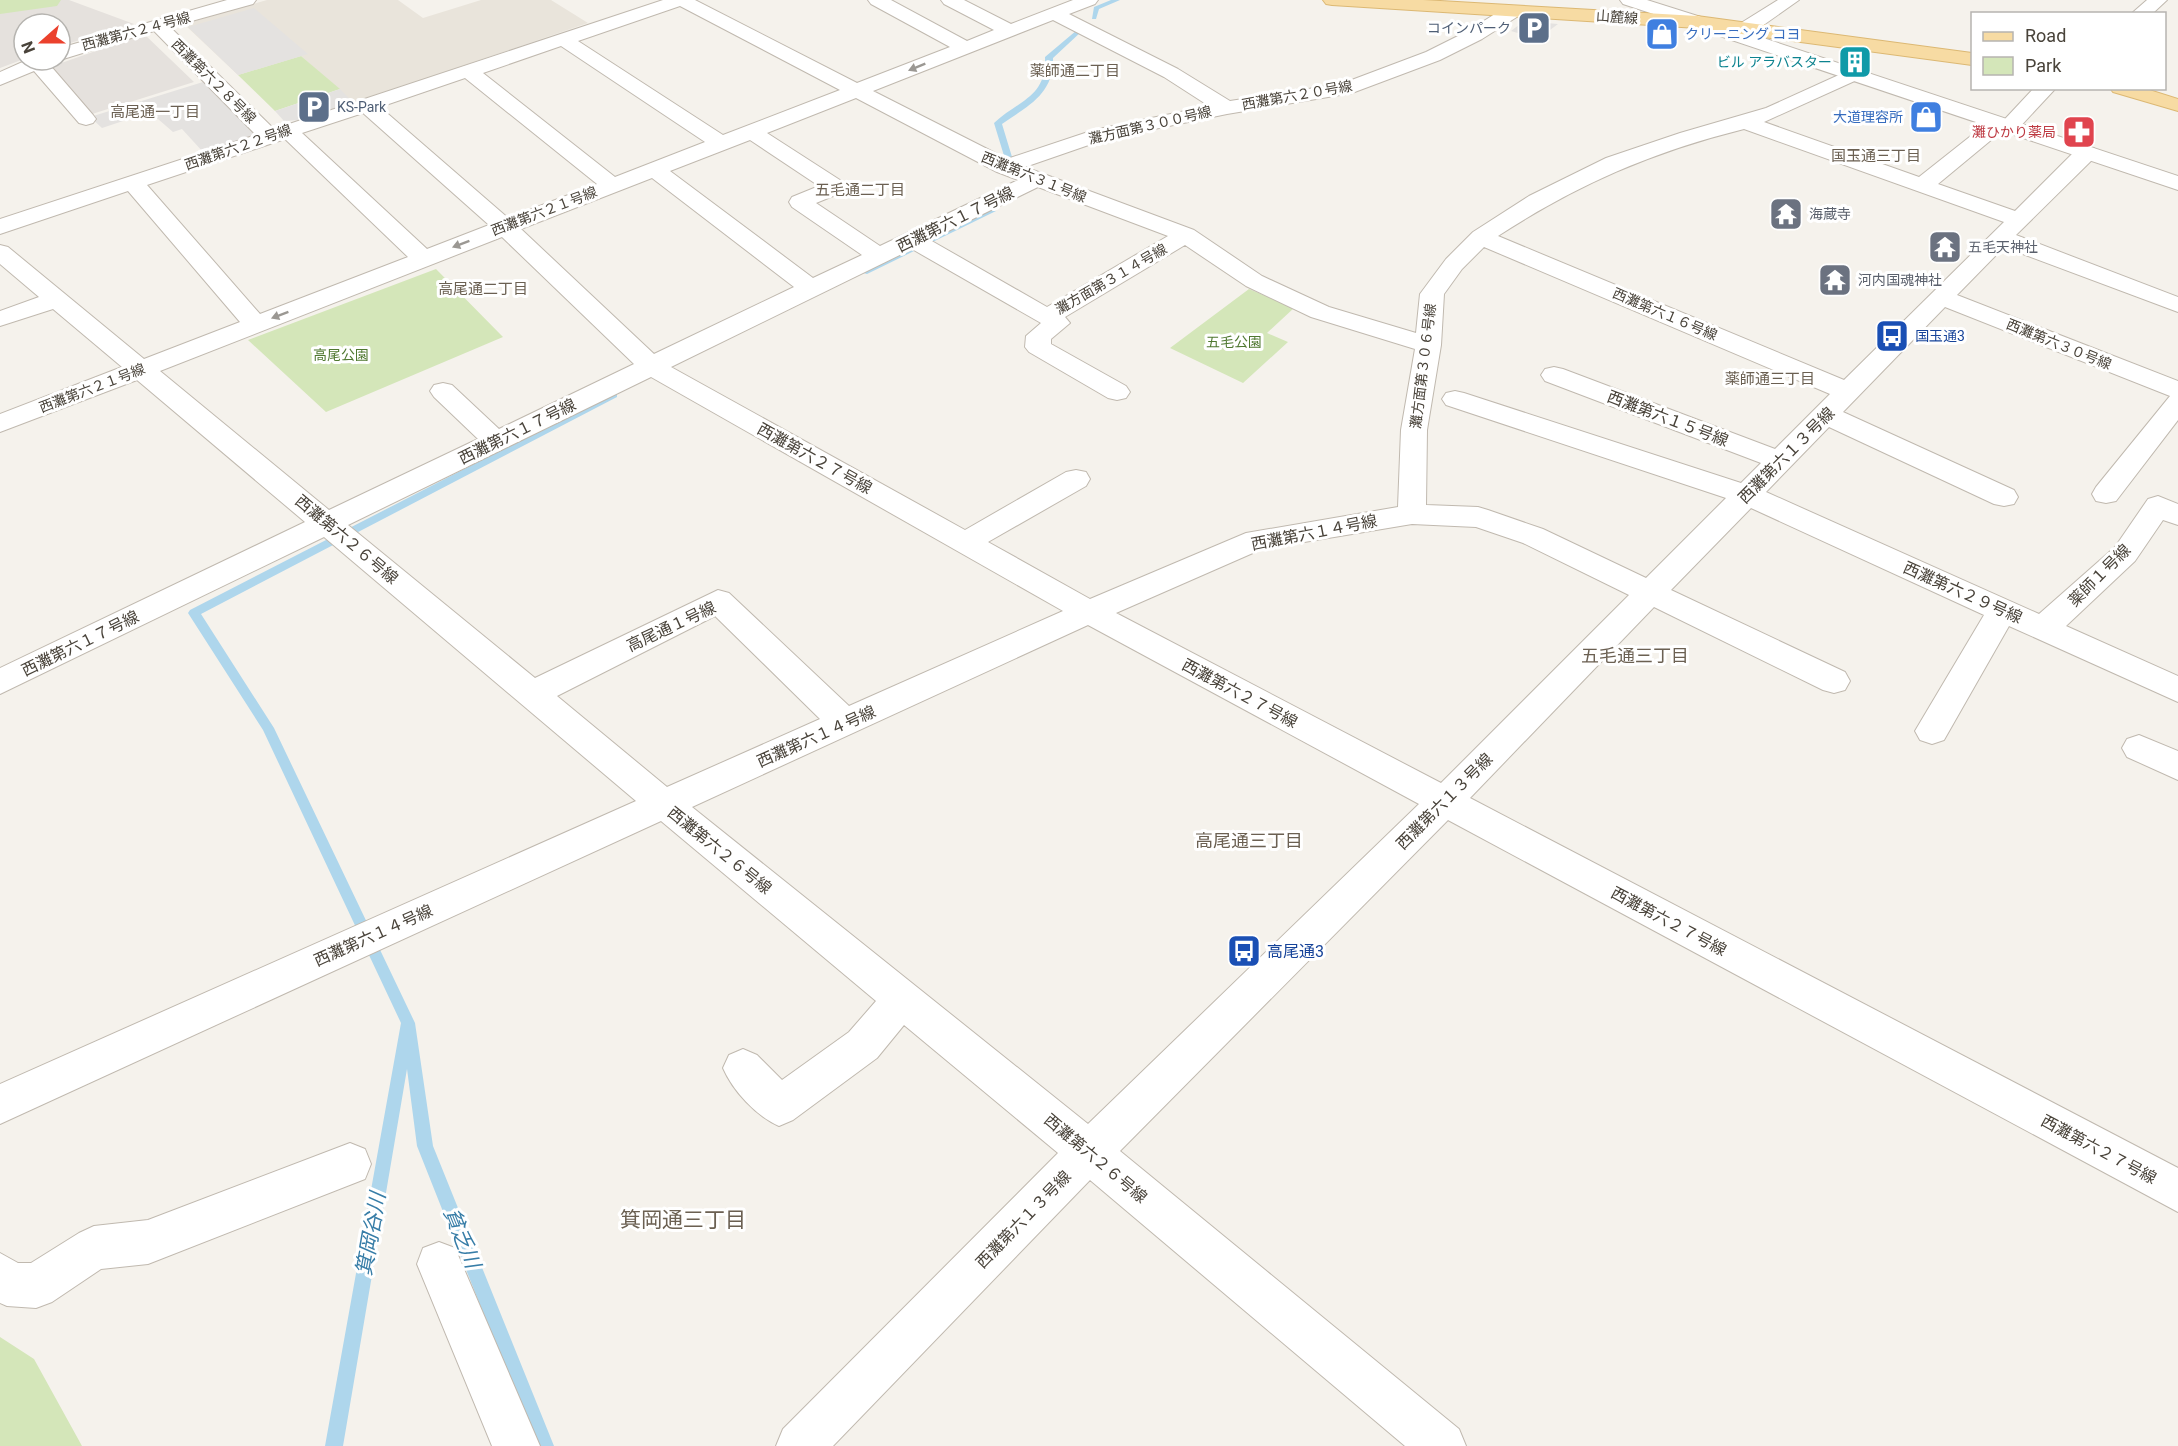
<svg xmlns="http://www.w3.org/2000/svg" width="2178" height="1446" viewBox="0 0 2178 1446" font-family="Roboto,'Noto Sans JP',sans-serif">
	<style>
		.residential { fill: #e9e4db }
		.industrial { fill: #e5e1dd }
		.green { fill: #d4e6b9 }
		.parking { fill: #e4e2e0 }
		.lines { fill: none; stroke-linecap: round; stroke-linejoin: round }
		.stream { fill: #aed6ec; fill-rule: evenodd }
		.minor-casing { stroke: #c0b9af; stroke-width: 2 }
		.tertiary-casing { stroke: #c0b9af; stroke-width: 2 }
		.primary-casing { stroke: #dcb873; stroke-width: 2 }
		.minor { fill: #fff; fill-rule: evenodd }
		.tertiary { fill: #fff; fill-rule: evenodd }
		.primary { fill: #f7dba3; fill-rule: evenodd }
		.oneway { fill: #9b9893 }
		.labels { text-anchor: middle; stroke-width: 6; stroke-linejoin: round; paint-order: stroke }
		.far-street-label { font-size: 14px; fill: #49433a; stroke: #fff }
		.far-service-label { font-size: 14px; fill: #4e5e75; stroke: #fff; text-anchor: end }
		.far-shop-label { font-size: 14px; fill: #366cbe; stroke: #fff; text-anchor: start }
		.far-culture-label { font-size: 14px; fill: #0d838f; stroke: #fff; text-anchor: end }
		.far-health-label { font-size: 14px; fill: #be3a42; stroke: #fff; text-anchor: end }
		.far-worship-label { font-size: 14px; fill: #5b616d; stroke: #fff; text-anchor: start }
		.far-transit-label { font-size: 14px; fill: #164399; stroke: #fff; text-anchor: start }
		.far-park-label { font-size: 14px; fill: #4f7830; stroke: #fff }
		.far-neighbourhood-label { font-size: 15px; fill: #6b6052; stroke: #fff }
		.street-label { font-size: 16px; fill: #49433a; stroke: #fff }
		.transit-label { font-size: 16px; fill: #164399; stroke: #fff; text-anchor: start }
		.neighbourhood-label { font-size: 18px; fill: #6b6052; stroke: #fff }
		.near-neighbourhood-label { font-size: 21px; fill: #6b6052; stroke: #fff }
		.near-water-label { font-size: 21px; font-style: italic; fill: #377da7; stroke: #fff }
	</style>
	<rect width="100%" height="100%" fill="#f5f2ec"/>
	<path class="residential" d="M 267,0 L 398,0 L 423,18 L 481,0 L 551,0 L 588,23 L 354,103 L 301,56 L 238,75 L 184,24 Z"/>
	<path class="industrial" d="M 36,0 L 69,0 L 134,24 L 60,46 L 60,24 L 24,24 L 24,59 L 0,68 L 0,5 Z
		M 144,34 L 194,82 L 92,114 L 50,67 Z"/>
	<path class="green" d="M 0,0 L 61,0 L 57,6 L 0,14 Z
		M 301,56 L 340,89 L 275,111 L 238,75 Z
		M 436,269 L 503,337 L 326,412 L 248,340 Z
		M 1249,289 L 1294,308 L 1267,333 L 1288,342 L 1243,383 L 1170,348 Z
		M 0,1337 L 34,1359 L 82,1446 L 0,1446 Z"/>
	<path class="parking" d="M 254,8 L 308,54 L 238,75 L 188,27 Z
		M 1524,21 L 1558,24 L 1538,39 L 1511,31 Z
		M 203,82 L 256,134 L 203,152 L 182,129 L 173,132 L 158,119 L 129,119 L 102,128 L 90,117 Z
		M 340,89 L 354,103 L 299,120 L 284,121 L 275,111 Z"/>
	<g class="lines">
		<path class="stream" d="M 1111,0 L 1120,0 L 1099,9 L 1096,19 L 1092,19 L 1094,7 Z
			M 1077,30 L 1082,31 L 1053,58 C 1054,94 1028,106 1002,124 L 1012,157 L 1005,159 L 994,123 C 1019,100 1047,97 1045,57 Z
			M 989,209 L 996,211 L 867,274 L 860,272 Z
			M 614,392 L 617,393 L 617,397 L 201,614 L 274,728 L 415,1023 L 433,1146 L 554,1446 L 536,1446 L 417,1146 L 407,1069 L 343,1446 L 325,1446 L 401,1023 L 263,730 L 188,613 L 190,610 Z"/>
		<g class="minor-casing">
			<path id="minor" d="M 227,0 L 256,0 L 253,4 L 170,27 L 274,129 L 663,0 L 695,0 L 857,83 L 950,47 L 871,4 L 868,0 L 891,0 L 967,41 L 994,30 L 944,4 L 941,0 L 964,0 L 1011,24 L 1073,0 L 1098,0 L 1095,4 L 1069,14 L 1178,69 L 1230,101 L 1341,84 L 1426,52 L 1468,31 L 1506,7 L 1520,7 L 1522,11 L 1520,15 L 1482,39 L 1440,60 L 1352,93 L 1227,114 L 1106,139 L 1025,167 L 1194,230 L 1262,276 L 1329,307 L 1416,333 L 1420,294 L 1446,259 L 1473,232 L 1529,196 L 1606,158 L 1680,133 L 1766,108 L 1852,69 L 1859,71 L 1862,75 L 1859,79 L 1764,122 L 1919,177 L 1991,120 L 2005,119 L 2034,88 L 2056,88 L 2016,131 L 2009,133 L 2002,131 L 1938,184 L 2015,211 L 2078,148 L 2086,147 L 2094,148 L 2097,153 L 2094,158 L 2016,235 L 2178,297 L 2178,312 L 2004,247 L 1957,295 L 2178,381 L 2178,420 L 2116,501 L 2106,503 L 2096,501 L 2092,494 L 2096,487 L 2170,396 L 1945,307 L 1843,412 L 2014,490 L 2018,497 L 2014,504 L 2004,506 L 1994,504 L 1829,427 L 1766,492 L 2039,614 L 2115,547 L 2148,499 L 2158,496 L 2178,504 L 2178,525 L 2163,520 L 2135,561 L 2066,626 L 2178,676 L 2178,702 L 2009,626 L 1944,740 L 1932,744 L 1920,740 L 1915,731 L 1984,615 L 1751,508 L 1671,590 L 1845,672 L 1850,681 L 1845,690 L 1834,693 L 1823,690 L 1654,607 L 1470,798 L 2178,1168 L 2178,1212 L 1448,820 L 1120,1151 L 1459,1429 L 1466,1446 L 1405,1446 L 1090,1180 L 833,1446 L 776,1446 L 783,1429 L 1058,1153 L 904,1025 L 877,1058 L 793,1120 L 779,1126 C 756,1116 733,1091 723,1068 L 729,1055 L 743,1049 L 757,1055 L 782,1080 L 849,1032 L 876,1001 L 661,821 L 0,1124 L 0,1084 L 636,801 L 324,537 L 0,694 L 0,668 L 305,522 L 137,380 L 0,432 L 0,414 L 122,367 L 53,309 L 0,326 L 0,311 L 39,297 L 0,264 L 0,245 L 8,247 L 144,359 L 240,322 L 128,191 L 0,234 L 0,219 L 256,135 L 154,31 L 60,60 L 60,48 ZM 680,6 L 840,90 L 723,135 L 578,41 ZM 1053,20 L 1164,77 L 1209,106 L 1094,130 L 1007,159 L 873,91 ZM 561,46 L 705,142 L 615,177 L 483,73 ZM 465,78 L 597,184 L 508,218 L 380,107 ZM 856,98 L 997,172 L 1018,180 L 880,246 L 816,203 L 843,192 L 846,187 L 843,182 L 767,133 ZM 363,113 L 489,225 L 427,249 L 302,133 ZM 1744,129 L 2004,222 L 1844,380 L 1498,236 C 1578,184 1652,152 1744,129 ZM 285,139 L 408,257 L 260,314 L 147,185 ZM 750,140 L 819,186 L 792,197 L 789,202 L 792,207 L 862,255 L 813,278 L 670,171 ZM 652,178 L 794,287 L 654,354 L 521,229 ZM 1038,187 L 1168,236 L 1047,307 L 930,240 ZM 502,237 L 634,364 L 499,429 L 452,385 L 443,383 L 434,385 L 430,391 L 434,397 L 478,439 L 329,510 L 160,371 ZM 1185,245 L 1246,286 L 1311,317 L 1415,349 L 1401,430 L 1398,507 L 1246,533 L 1090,599 L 988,542 L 1086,486 L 1090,479 L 1086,472 L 1076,470 L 1066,472 L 965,530 L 671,367 L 912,249 L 1041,323 L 1026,336 L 1025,347 L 1029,352 L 1108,398 L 1117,400 L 1126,398 L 1130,392 L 1126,386 L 1051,344 L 1051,339 L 1070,323 L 1065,317 ZM 1484,247 L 1830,394 L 1775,449 L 1563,369 L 1554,367 L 1545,369 L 1541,375 L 1545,381 L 1761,463 L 1741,483 L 1464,393 L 1455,391 L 1446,393 L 1442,399 L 1446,405 L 1726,498 L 1646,578 L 1543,529 L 1488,510 L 1478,507 L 1426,505 L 1427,430 L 1441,345 L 1444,294 L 1462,269 ZM 651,377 L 1063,611 L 849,706 L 729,593 L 718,590 L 535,678 L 348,525 ZM 1412,524 L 1476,527 L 1523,543 L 1629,595 L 1441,783 L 1116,613 L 1262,549 ZM 715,616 L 820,719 L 667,787 L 557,696 ZM 1088,625 L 1419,804 L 1088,1124 L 692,807 Z
				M 1620,0 L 1647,0 L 1704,18 L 1706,22 L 1704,26 L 1690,26 L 1623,4 Z
				M 1778,0 L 1799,0 L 1755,31 L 1741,31 L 1739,27 L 1741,23 Z
				M 2147,0 L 2167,0 L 2152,14 L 2131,14 Z
				M 27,60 L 53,60 L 49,64 L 93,115 L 96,119 L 93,123 L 86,125 L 79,123 L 34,71 L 0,85 L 0,72 Z
				M 2139,735 L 2178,751 L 2178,780 L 2127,757 L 2122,748 L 2127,739 Z
				M 350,1143 L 365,1149 L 371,1164 L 365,1179 L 148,1264 L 101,1269 L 52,1302 L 36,1308 L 7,1306 L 0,1303 L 0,1253 L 18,1263 L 31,1263 L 79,1233 L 94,1226 L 148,1220 Z
				M 439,1242 L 455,1248 L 540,1446 L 492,1446 L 417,1264 L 423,1248 Z"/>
		</g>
		<g class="tertiary-casing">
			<path id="tertiary" d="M 1697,16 L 2178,176 L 2178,190 L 1690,26 L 1688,22 L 1690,18 Z"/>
		</g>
		<g class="primary-casing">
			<path id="primary" d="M 1323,0 L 1423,0 L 1697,16 L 1972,53 L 1972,65 L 1697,28 L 1332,5 L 1326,4 Z
				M 2110,88 L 2143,88 L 2178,99 L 2178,111 L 2113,92 Z"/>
		</g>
		<use href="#minor" class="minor"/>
		<use href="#tertiary" class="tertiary"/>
		<use href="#primary" class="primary"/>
	</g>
	<defs><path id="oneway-solid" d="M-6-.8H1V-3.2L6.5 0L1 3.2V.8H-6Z" transform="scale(1.5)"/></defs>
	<g class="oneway">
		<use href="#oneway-solid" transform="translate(917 67) rotate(158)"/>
		<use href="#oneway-solid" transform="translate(461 244) rotate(159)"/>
		<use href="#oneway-solid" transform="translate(280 315) rotate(159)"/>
	</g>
	<defs>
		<g id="parking-square" transform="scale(1.725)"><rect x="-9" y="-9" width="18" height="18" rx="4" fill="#5c6f8a" stroke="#fff"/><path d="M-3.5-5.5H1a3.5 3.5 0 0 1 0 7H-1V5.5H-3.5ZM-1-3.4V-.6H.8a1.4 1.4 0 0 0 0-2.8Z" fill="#fff"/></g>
		<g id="shop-square" transform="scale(1.725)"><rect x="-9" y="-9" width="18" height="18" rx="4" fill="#3f7fe0" stroke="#fff"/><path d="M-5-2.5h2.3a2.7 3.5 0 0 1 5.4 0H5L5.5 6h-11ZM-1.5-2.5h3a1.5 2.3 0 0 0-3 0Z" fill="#fff"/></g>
		<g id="building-square" transform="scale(1.725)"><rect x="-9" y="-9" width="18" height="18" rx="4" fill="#0f9aa8" stroke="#fff"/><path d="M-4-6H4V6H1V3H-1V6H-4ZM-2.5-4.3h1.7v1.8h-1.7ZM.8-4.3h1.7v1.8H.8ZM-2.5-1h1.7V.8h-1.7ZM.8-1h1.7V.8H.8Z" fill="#fff"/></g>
		<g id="pharmacy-square" transform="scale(1.725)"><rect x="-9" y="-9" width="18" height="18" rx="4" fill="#e0444e" stroke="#fff"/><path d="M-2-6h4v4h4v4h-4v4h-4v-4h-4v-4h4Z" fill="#fff"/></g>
		<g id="temple-square" transform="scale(1.725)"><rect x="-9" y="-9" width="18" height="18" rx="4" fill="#6b7280" stroke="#fff"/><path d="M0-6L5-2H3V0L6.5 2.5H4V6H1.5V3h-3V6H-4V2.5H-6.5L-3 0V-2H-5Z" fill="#fff"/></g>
		<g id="bus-square" transform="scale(1.725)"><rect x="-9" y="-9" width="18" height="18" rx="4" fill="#1a4fb4" stroke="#fff"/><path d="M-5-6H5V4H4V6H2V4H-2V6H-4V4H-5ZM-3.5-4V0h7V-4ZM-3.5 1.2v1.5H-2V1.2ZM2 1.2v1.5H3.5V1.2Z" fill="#fff"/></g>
	</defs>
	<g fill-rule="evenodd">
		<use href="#parking-square" x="1534" y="28"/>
		<use href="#shop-square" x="1662" y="34"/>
		<use href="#building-square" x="1855" y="62"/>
		<use href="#parking-square" x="314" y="107"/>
		<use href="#shop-square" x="1926" y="117"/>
		<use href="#pharmacy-square" x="2079" y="132"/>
		<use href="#temple-square" x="1786" y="214"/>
		<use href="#temple-square" x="1945" y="247"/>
		<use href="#temple-square" x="1835" y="280"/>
		<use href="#bus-square" x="1892" y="336"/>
		<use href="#bus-square" x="1244" y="951"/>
	</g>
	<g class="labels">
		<g class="far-street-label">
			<text transform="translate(1617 17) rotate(4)" y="5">山麓線</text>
			<text transform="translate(136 31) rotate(-15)" y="5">西灘第六２４号線</text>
			<text transform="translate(214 81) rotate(45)" y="5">西灘第六２８号線</text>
			<text transform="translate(1297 95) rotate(-10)" y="5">西灘第六２０号線</text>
			<text transform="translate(1150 125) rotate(-13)" y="5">灘方面第３００号線</text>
			<text transform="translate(238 147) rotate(-19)" y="5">西灘第六２２号線</text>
			<text transform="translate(1034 177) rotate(22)" y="5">西灘第六３１号線</text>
			<text transform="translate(544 211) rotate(-21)" y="5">西灘第六２１号線</text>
			<text transform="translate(1111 279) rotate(-30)" y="5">灘方面第３１４号線</text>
			<text transform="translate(1665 314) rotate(23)" y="5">西灘第六１６号線</text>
			<text transform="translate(2059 344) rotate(22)" y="5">西灘第六３０号線</text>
			<text transform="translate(1423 366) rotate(-83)" y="5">灘方面第３０６号線</text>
			<text transform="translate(92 388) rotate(-21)" y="5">西灘第六２１号線</text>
		</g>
		<g class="far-service-label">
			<text x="1511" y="33">コインパーク</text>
			<text x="337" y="112" text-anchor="start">KS-Park</text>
		</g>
		<g class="far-shop-label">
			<text x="1685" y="39">クリーニング コヨ</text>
			<text x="1903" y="122" text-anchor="end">大道理容所</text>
		</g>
		<g class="far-culture-label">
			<text x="1832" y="67">ビル アラバスター</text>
		</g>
		<g class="far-health-label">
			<text x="2056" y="137">灘ひかり薬局</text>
		</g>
		<g class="far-worship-label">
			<text x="1809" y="219">海蔵寺</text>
			<text x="1968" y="252">五毛天神社</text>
			<text x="1858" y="285">河内国魂神社</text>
		</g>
		<g class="far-transit-label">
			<text x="1915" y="341">国玉通3</text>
		</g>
		<g class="far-park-label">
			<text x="1234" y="347">五毛公園</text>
			<text x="341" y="360">高尾公園</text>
		</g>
		<g class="far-neighbourhood-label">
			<text x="1075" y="76">薬師通二丁目</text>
			<text x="155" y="117">高尾通一丁目</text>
			<text x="1876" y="161">国玉通三丁目</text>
			<text x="860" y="195">五毛通二丁目</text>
			<text x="483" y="294">高尾通二丁目</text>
			<text x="1770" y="384">薬師通三丁目</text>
		</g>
		<g class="street-label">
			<text transform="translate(955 219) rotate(-26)" y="6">西灘第六１７号線</text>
			<text transform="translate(1668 418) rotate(21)" y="6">西灘第六１５号線</text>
			<text transform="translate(517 431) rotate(-26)" y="6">西灘第六１７号線</text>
			<text transform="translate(1786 455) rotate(-45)" y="6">西灘第六１３号線</text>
			<text transform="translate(815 458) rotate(29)" y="6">西灘第六２７号線</text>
			<text transform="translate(1314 532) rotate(-11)" y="6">西灘第六１４号線</text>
			<text transform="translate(347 539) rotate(40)" y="6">西灘第六２６号線</text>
			<text transform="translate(2099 575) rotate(-45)" y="6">薬師１号線</text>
			<text transform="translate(1963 592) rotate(24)" y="6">西灘第六２９号線</text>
			<text transform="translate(671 626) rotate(-25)" y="6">高尾通１号線</text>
			<text transform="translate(80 643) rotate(-26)" y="6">西灘第六１７号線</text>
			<text transform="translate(1240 693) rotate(28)" y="6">西灘第六２７号線</text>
			<text transform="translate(816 736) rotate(-24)" y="6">西灘第六１４号線</text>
			<text transform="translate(1444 801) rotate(-45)" y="6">西灘第六１３号線</text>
			<text transform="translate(720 850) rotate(39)" y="6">西灘第六２６号線</text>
			<text transform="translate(1669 921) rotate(28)" y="6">西灘第六２７号線</text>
			<text transform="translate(373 935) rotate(-24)" y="6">西灘第六１４号線</text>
			<text transform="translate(2099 1149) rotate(28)" y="6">西灘第六２７号線</text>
			<text transform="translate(1096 1158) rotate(40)" y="6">西灘第六２６号線</text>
			<text transform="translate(1023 1219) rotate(-46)" y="6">西灘第六１３号線</text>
		</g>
		<g class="transit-label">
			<text x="1267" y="957">高尾通3</text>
		</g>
		<g class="neighbourhood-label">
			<text x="1635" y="662">五毛通三丁目</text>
			<text x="1249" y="847">高尾通三丁目</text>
		</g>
		<g class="near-neighbourhood-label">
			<text x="683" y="1227">箕岡通三丁目</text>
		</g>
		<g class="near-water-label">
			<text transform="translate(371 1234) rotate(-80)" y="7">箕岡谷川</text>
			<text transform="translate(462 1238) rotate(68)" y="7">貧乏川</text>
		</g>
	</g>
	<rect x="1971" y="12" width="195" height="78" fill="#ffffff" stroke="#b6b4b0" stroke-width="1.5"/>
	<rect x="1983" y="32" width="30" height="9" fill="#f7dba3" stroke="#b6b4b0" stroke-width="1.5"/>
	<text x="2025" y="42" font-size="18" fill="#49433a">Road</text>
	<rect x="1983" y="57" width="30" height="18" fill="#d4e6b9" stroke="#b6b4b0" stroke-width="1.5"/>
	<text x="2025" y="72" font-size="18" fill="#49433a">Park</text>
	<g transform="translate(42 42) rotate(249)"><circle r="28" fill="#ffffff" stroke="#b6b4b0" stroke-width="1.5"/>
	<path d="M0-4.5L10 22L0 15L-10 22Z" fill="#eb412d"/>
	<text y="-9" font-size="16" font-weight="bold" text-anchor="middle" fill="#49433a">N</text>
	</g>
</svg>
